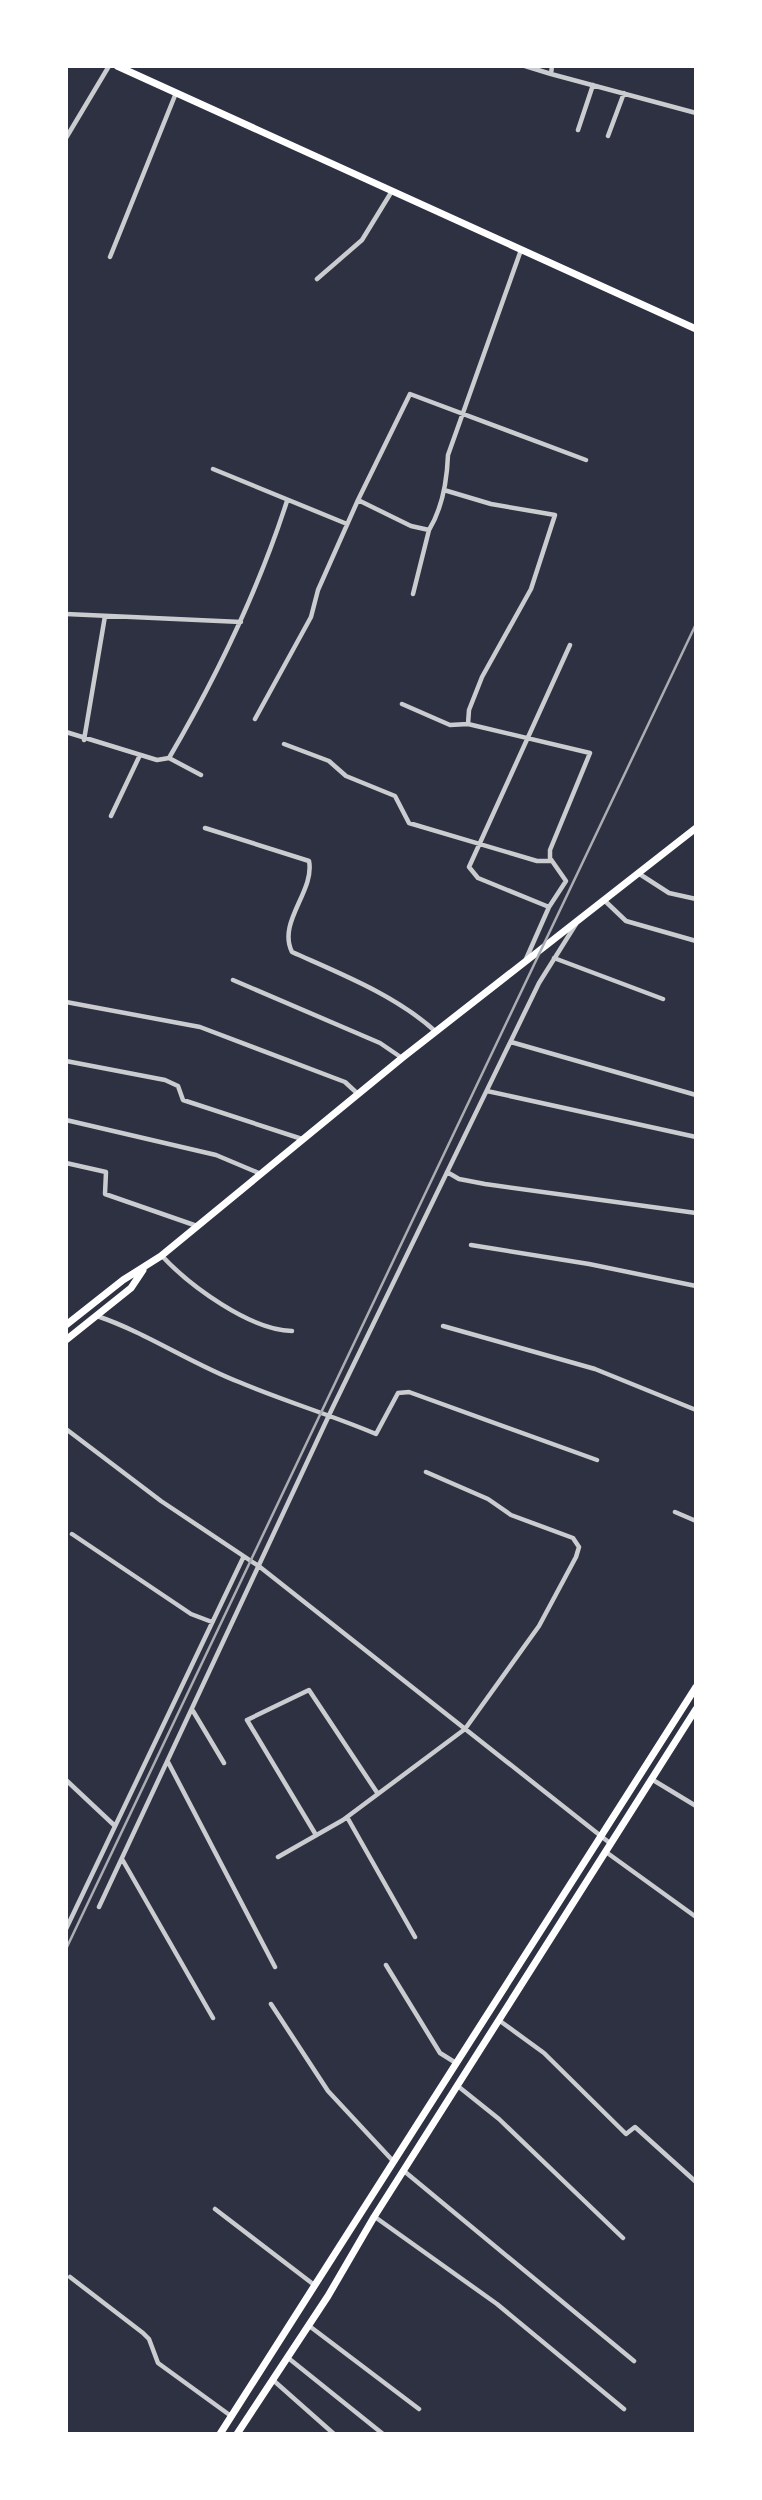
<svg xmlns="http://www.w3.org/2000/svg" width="762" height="2500" viewBox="0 0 762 2500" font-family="Karla,sans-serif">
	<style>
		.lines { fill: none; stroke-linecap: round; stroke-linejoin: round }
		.minor { stroke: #caccd0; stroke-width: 4.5 }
		.primary { stroke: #fff; stroke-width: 7 }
		.rail { stroke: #abadb3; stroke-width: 2.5 }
	</style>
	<rect width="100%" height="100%" fill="#2d3142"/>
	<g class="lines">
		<path class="minor" d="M 525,66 L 551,74 L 552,66
			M 551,74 L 696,113
			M 578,130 L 593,85
			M 608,136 L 624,93
			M 66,138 L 109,66
			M 110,257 L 176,93
			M 317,279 L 362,240 L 392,191
			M 213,469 L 347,524
			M 444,490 L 491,504 L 555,515 L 531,589 L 482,677 L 469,710 L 468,724
			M 358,500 L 410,394 L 586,460
			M 413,594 L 429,530
			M 66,614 L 241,622
			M 402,704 L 450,725 L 468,724 L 590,753 L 550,850 L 550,858 L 566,881 L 549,907 L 526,959
			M 255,719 L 311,617 L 318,590 L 358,500 L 411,526 L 429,530 C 443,507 447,481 448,455 L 521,250
			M 66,732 L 157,760 L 169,758 C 217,676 258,591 287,501
			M 84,740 L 105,616
			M 284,744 L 329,761 L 346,776 L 395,796 L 409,823 L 537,861 L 552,861
			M 169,758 L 201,775
			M 111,816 L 140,755
			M 205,828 L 309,861 C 315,891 277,922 292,952 C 341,974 395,995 435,1031
			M 638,873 L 669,893 L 696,899
			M 604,900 L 626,921 L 696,941
			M 549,907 L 478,878 L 469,867 L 570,645
			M 554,958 L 663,999
			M 233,980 L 380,1043 L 402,1058
			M 66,1002 L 200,1027 L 345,1082 L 358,1094
			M 511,1042 L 696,1095
			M 66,1061 L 165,1080 L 178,1086 L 183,1100 L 302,1139
			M 487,1091 L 696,1137
			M 66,1120 L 216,1155 L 261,1174
			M 66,1163 L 106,1172 L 105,1194 L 197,1226
			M 447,1172 L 459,1179 L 485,1184 L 696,1213
			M 471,1245 L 589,1264 L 696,1286
			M 162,1256 C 190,1286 250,1330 292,1331
			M 97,1316 C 147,1333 190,1363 239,1382 C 284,1401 331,1415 376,1434 L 398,1393 L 409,1392 L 597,1460
			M 443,1326 L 595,1369 L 696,1410
			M 66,1429 L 161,1501 L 260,1567 L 611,1844
			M 675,1512 L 696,1521
			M 72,1534 L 191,1614 L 212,1622
			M 193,1711 L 224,1763
			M 168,1762 L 275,1967
			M 66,1780 L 115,1826
			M 653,1780 L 696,1806
			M 347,1817 L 415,1937
			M 316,1835 L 247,1720 L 309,1690 L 378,1794
			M 606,1852 L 696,1917
			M 278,1857 L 343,1820 L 465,1729 L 539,1626 L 576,1557 L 579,1547 L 573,1538 L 511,1515 L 488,1499 L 426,1472
			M 122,1859 L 213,2018
			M 99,1907 L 331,1411 L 539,983 L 576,924
			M 66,1929 L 243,1558
			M 386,1965 L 440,2053 L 456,2063
			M 271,2004 L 328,2091 L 394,2162
			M 500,2021 L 544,2053 L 626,2134 L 635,2127 L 696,2182
			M 459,2087 L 499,2119 L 623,2238
			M 404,2171 L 634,2361
			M 215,2209 L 313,2284
			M 375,2217 L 497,2304 L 624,2409
			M 70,2277 L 143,2333 L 149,2339 L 158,2363 L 231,2416
			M 308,2325 L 419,2409
			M 287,2357 L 383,2434
			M 273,2380 L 334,2434"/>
		<path class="primary" d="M 117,66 L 696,329
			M 66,1325 L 123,1280 L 161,1256 L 402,1058 L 696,828
			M 66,1340 L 131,1288 L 143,1270
			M 220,2434 L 696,1687
			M 237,2434 L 328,2296 L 374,2217 L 696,1709"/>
		<path class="rail" d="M 66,1949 L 696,624"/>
	</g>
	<rect width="762" height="2500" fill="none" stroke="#ffffff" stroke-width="136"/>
</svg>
